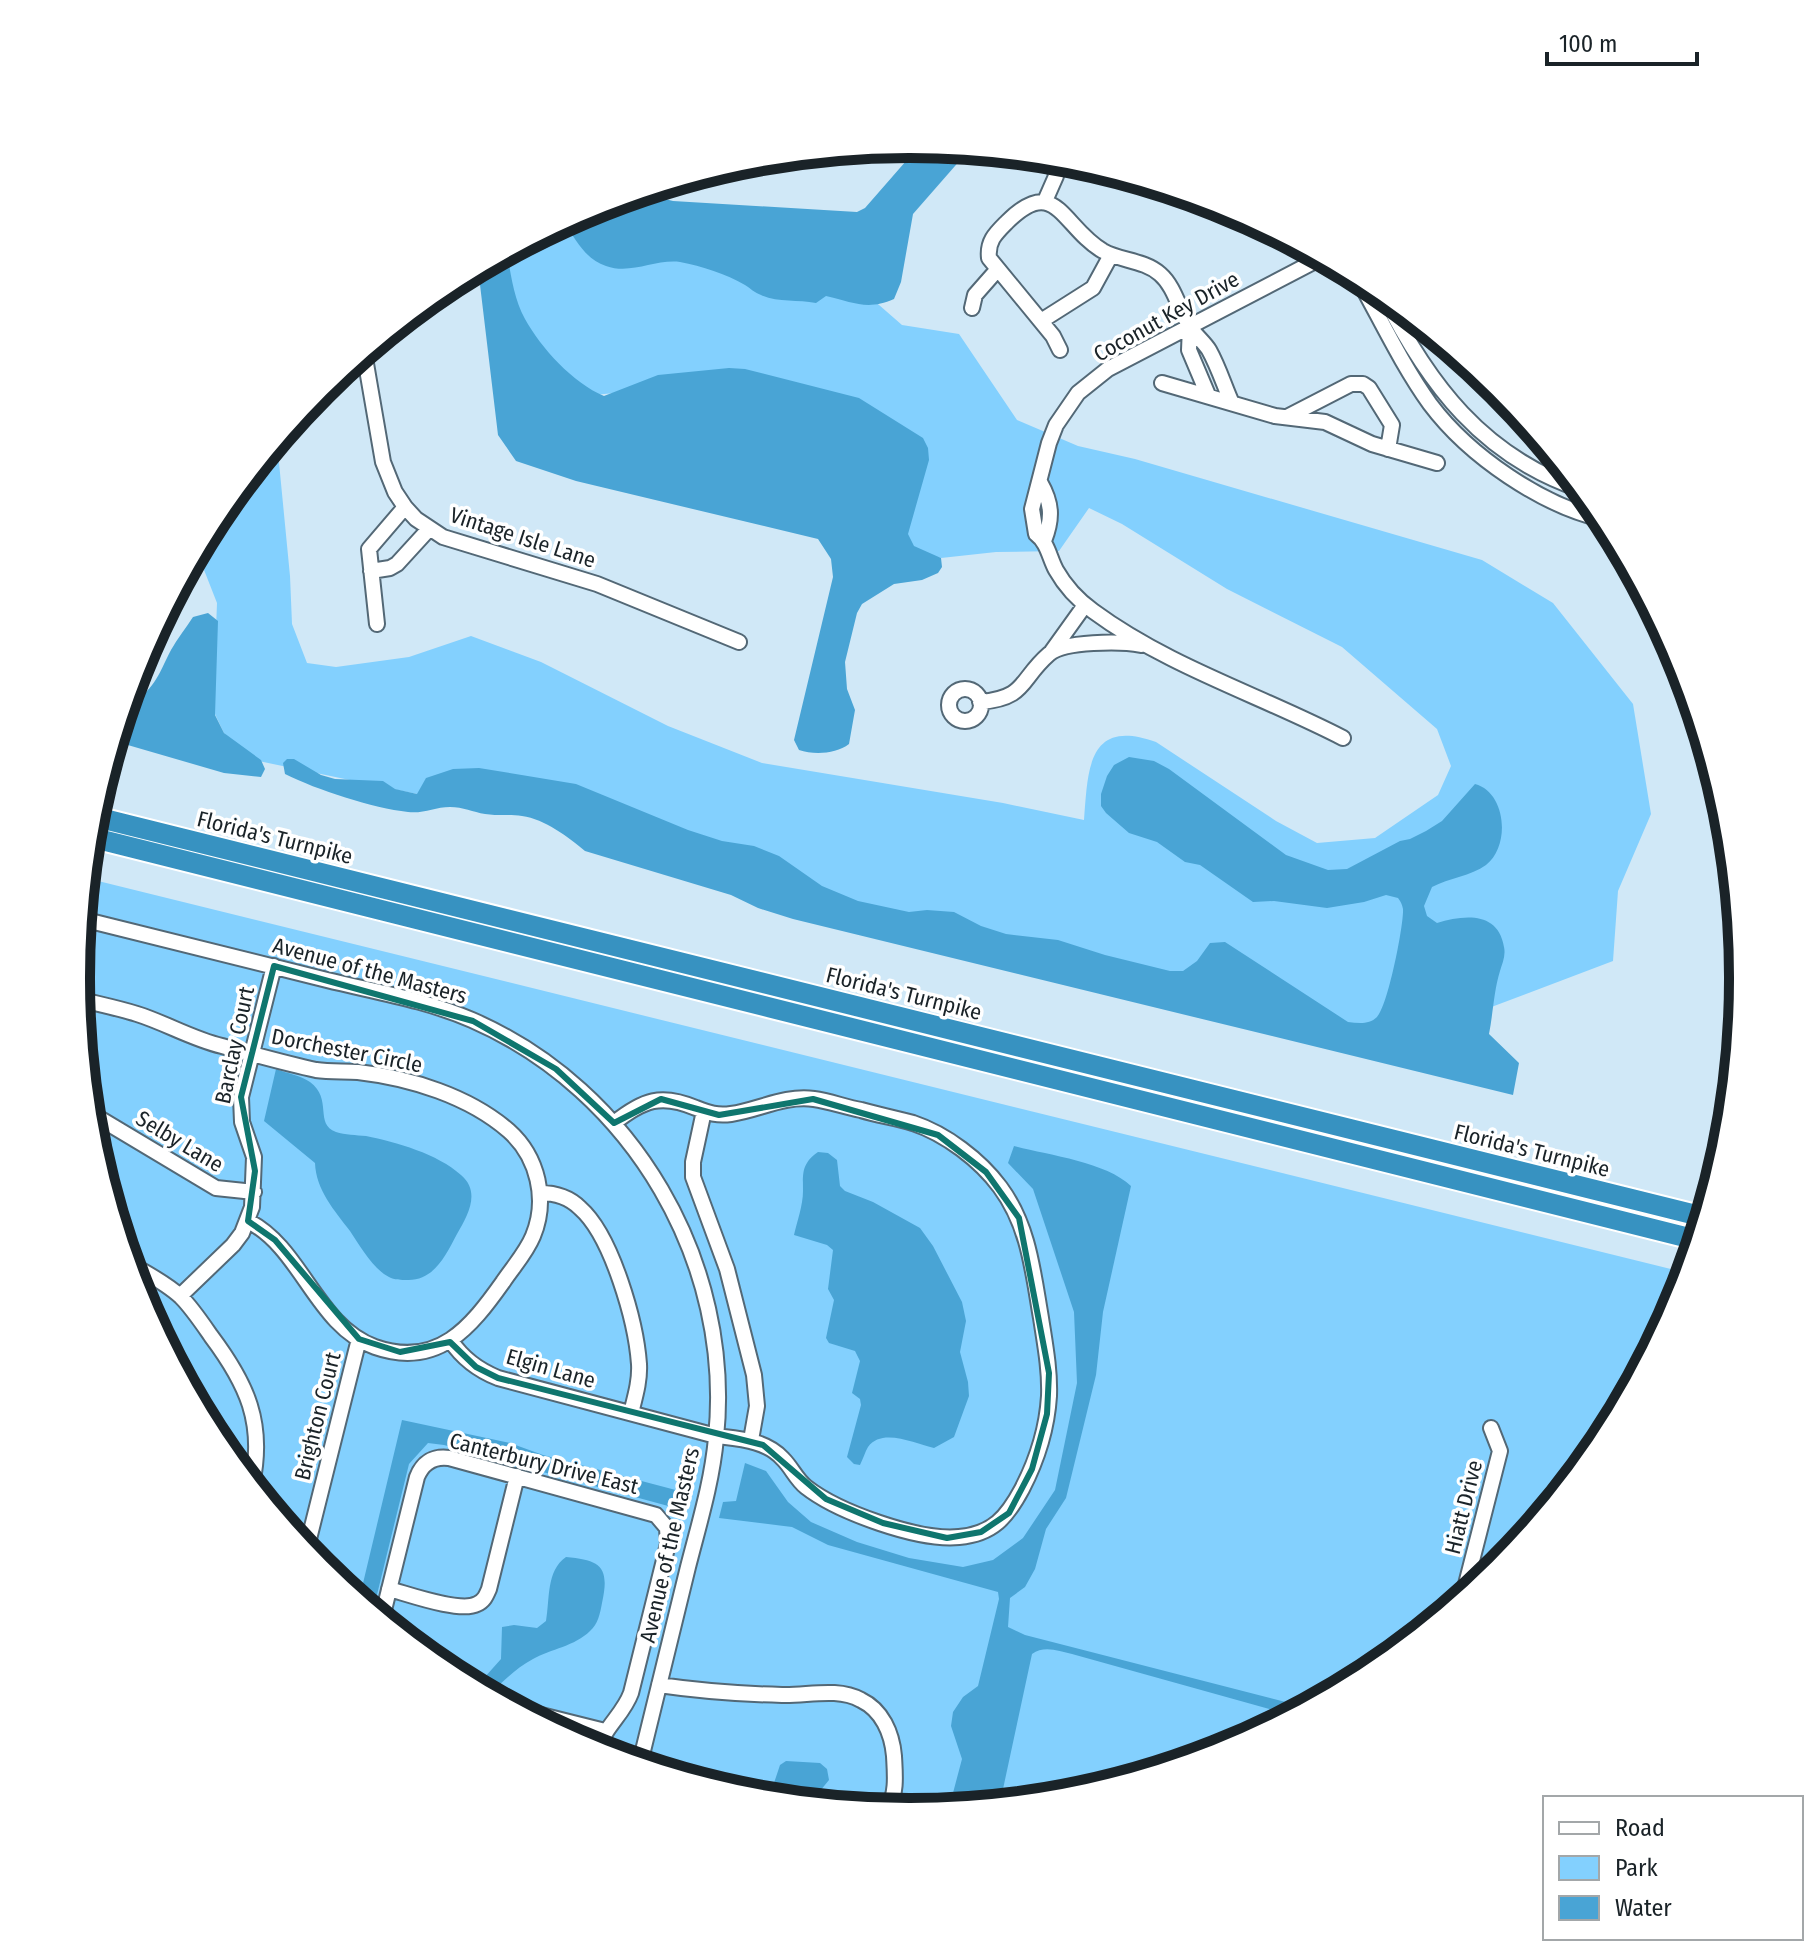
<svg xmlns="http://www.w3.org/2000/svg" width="1819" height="1956" viewBox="0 0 1819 1956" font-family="'Fira Sans Condensed',sans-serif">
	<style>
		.green { fill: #83d0fe }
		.water { fill: #49a4d5 }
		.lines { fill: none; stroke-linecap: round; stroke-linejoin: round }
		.minor-casing { stroke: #536876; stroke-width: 18 }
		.highway-casing { stroke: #fff; stroke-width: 24 }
		.minor { stroke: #fff; stroke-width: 14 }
		.highway { stroke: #3792c1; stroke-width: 20 }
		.marked { fill: none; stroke: #0f766e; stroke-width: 6; stroke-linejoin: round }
		.labels { text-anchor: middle; stroke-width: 7; stroke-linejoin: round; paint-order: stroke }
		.street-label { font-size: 22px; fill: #1a2328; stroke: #fff }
		.rim { fill: none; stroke: #1a2328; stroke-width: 10 }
	</style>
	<rect width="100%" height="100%" fill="#d0e8f7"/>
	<path class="green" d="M 575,216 L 652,253 L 863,291 L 902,325 L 959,334 L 1017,420 L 1078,446 L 1135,459 L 1482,560 L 1553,603 L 1633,704 L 1651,814 L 1618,891 L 1613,961 L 1404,1040 L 794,889 L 587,795 L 417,794 L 249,759 L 224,733 L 213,710 L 217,603 L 197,552 L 217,515 L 277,442 L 290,576 L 292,624 L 307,663 L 336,667 L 409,657 L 471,636 L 541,662 L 668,726 L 762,763 L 1003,803 L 1084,820 C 1088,771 1087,717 1156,742 L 1276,821 L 1317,843 L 1375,838 L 1438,795 L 1451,766 L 1437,729 L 1342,647 L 1227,589 L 1122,524 L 1089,508 L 1059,551 L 996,552 L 941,558 L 904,550 L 733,382 L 583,396 L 527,341 L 494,260 Z
		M 86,878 L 1687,1273 L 1679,1297 L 1602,1441 L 1499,1568 L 1372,1671 L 1228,1748 L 1072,1796 L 909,1811 L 746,1795 L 590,1748 L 446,1671 L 320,1567 L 216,1441 L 139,1297 L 92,1140 L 76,978 Z"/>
	<path class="water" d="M 920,145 L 969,150 L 913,214 L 901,282 L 894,299 C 867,311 853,302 826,296 L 816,303 C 798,299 778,303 761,295 C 755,293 750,288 745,285 C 726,274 702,266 680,262 C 655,259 631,275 606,266 C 585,259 576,240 564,222 L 591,208 L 641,193 L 673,201 L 857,212 L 865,208 Z
		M 1161,188 L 1229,208 L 1233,210 L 1179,202 Z
		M 507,253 C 511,275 514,299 525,319 C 541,348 573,383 604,396 L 658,375 L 729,368 L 745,369 L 859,398 L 923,438 L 928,448 L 929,460 L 908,534 L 914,546 L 941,558 L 942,567 L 938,573 L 922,580 L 894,584 L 862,604 L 857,613 L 845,662 L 847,689 L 855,710 L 849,744 C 836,754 814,755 799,750 L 794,740 L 833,577 L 831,559 L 818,539 L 576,481 L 516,461 L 498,435 L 478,268 Z
		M 208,613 L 218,621 L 215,715 L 224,733 L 261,760 L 265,769 L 261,777 L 224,773 L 114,741 L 126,704 C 154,693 158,675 171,650 C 177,639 186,628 193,617 Z
		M 1129,757 L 1154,761 L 1169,769 L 1286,855 L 1328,870 L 1347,869 L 1400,841 L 1410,839 L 1426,831 L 1442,821 L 1475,784 C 1506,792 1511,846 1486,865 C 1471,876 1449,878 1432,887 L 1424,906 L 1427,916 L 1437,923 C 1464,915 1498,911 1504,947 C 1506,956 1502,964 1500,971 C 1494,990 1493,1014 1489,1034 L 1519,1063 L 1513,1095 L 793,919 L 758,908 L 731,895 L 585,851 C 568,837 545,819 522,816 C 510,814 498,816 485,814 C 473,812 463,807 450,807 C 435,807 423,814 408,812 C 373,808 317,790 285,774 L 283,763 L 287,759 L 294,759 L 321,775 L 335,779 L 383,781 L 395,789 L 417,794 L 426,778 L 453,769 L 479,768 L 576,784 L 688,830 L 722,841 L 754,846 L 779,856 L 822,886 L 858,901 L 909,912 L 927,910 L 954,912 L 981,926 L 1006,934 L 1058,940 L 1105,955 L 1170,971 L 1183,971 L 1197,961 L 1210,943 L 1225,942 L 1348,1022 C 1358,1023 1369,1025 1377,1017 C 1388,1006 1404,924 1403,909 C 1402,904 1401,902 1398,898 L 1386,895 L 1364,902 L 1327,908 L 1274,901 L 1253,902 L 1200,865 L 1185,862 L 1157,842 L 1129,833 L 1106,813 L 1101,806 L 1101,794 L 1107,776 L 1114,765 Z
		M 276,1069 C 286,1073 302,1076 310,1082 C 333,1099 314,1124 336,1132 C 345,1135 356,1135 366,1136 C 396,1142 438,1154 461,1175 C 481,1192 468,1215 457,1234 C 446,1255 434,1281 407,1280 C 402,1280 394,1280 389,1277 C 373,1269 360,1246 350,1231 C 334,1210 316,1190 315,1163 L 264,1121 Z
		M 1014,1146 C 1048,1155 1106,1162 1131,1186 L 1103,1312 L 1096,1375 L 1066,1498 L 1046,1529 L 1035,1569 L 1025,1587 L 1010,1598 L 1008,1627 L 1025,1635 L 1305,1707 L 1291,1715 L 1072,1654 C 1059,1651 1044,1645 1032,1654 L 1000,1803 L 949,1808 L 962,1759 L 951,1726 L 953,1712 L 963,1697 L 978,1686 L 999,1599 L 998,1592 L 828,1545 L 792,1527 L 719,1518 L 723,1502 L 736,1501 L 745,1463 L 766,1471 L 788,1502 L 811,1522 L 857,1542 L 909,1558 L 963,1567 L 993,1560 L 1023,1538 L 1055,1490 L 1077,1383 L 1074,1312 L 1033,1189 L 1008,1163 Z
		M 818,1152 L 828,1153 L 837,1160 L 840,1186 L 845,1191 L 873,1202 L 920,1228 L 933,1246 L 962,1302 L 966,1321 L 960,1352 L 968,1382 L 969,1396 L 954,1437 L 934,1448 C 916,1444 882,1427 868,1447 C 865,1452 863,1459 860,1465 L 854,1464 L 847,1457 L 861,1405 L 860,1399 L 852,1393 L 860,1361 L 855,1351 L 829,1343 L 826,1338 L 834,1300 L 828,1289 L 833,1250 L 827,1245 L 794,1235 C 797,1222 803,1205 803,1191 C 803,1174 801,1164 818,1152 Z
		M 402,1420 L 510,1443 L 543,1455 L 687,1493 L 683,1510 L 444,1445 L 428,1443 L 409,1464 L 373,1611 L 359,1600 Z
		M 566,1557 C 601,1560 610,1567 602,1603 C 600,1614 598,1624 590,1631 C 575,1646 551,1649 533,1659 C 516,1668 504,1681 489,1694 L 476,1687 L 501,1659 L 502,1627 L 514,1625 L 537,1628 L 546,1621 C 550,1599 546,1571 566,1557 Z
		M 786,1761 L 820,1763 L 827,1769 L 829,1780 L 811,1802 L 746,1795 L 710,1784 L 770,1787 L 774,1783 L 780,1765 Z"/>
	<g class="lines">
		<g class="minor-casing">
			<path id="minor" d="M 1045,201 L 1056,176 L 1053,159
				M 1321,258 L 1108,369 L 1078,393 L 1056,425 L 1049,443 L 1032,509 L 1036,534 C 1048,543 1049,557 1056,570 C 1065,586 1078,600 1093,611 C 1169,667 1260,695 1343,738
				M 1357,277 C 1381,320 1402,365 1430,404 C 1469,456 1542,506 1605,520
				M 1383,294 C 1428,384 1483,457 1582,490
				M 972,308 L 975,295 L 997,270
				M 1041,321 L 1093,288 L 1111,255
				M 1190,327 L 1189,350 L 1208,395
				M 1060,350 L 1053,336 L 989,258 C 987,241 996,233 1007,222 C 1056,173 1062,227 1103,251 C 1121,261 1144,260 1160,274 C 1175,287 1179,310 1190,327 C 1195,335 1204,342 1209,350 C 1218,366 1224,385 1231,401
				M 364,352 L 383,462 L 395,492 L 405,507 L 416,519 L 443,537 L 597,584 L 739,642
				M 1162,383 L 1275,416 L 1325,422 L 1372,444 L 1437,463
				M 1287,417 L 1351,384 L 1363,384 L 1369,388 L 1392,425 L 1388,449
				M 1040,482 C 1052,503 1053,518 1044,541
				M 371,571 L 390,568 L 397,564 L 429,529
				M 377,624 L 369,549 L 405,507
				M 1052,651 L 1085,605
				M949 705a16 16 0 1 1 32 0a16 16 0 1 1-32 0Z
				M 980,702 C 1027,698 1019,680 1049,654 C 1064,641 1121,641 1141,645
				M 82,919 C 163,939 245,959 327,980 C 376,992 426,1000 472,1020 C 633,1090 734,1263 716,1438 C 712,1482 699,1524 688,1567 C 672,1632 656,1698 640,1763
				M 78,999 C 98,1004 118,1008 137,1014 C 166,1023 192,1039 222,1046 C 253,1054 284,1063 316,1070 C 330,1072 344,1071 358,1072 C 410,1078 469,1096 509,1131 C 538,1157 548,1200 533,1236 C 526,1253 513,1267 503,1282 C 471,1327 438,1369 375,1347 C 316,1326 302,1248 248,1221
				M 704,1111 L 693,1162 L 693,1177 L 727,1269 L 754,1375 L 757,1406 L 751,1440
				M 89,1112 L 216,1188 L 254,1192
				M 540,1193 C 555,1193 569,1197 580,1208 C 612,1236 636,1322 639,1364 C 640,1381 635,1397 631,1413
				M 129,1263 C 146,1273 166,1283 181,1297 C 192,1308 202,1323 211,1336 C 247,1384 265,1423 252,1484
				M 180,1296 L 233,1245 L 242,1233 L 252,1207 L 254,1157 L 242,1122 L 241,1097 L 274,966
				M 451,1341 C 463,1359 478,1370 498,1378 L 716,1436 C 740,1439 766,1440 783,1459 C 792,1468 796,1479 806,1487 C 838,1512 918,1541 959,1537 C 993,1534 1007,1517 1022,1489 C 1037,1460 1047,1429 1049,1396 C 1050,1370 1045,1344 1041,1318 C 1033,1272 1029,1226 1000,1187 C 980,1160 946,1134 913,1123 C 896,1118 878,1115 861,1110 C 845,1107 829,1101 814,1099 C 784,1095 759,1110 731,1114 C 717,1116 709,1113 696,1108 C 661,1093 643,1100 614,1123
				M 306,1551 L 359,1339
				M 389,1589 C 408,1594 460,1613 477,1604 C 484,1601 486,1596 489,1589 L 517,1476
				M 1463,1596 L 1500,1451 L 1491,1428
				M 382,1618 L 417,1477 C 423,1462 434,1456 449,1458 L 656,1515 L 667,1528 L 668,1544 L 631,1693 C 623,1715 604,1727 598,1750
				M 659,1685 C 700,1691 741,1694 782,1695 C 807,1696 837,1687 861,1700 C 882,1710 892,1733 894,1756 C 895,1775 897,1792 888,1809
				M 517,1709 L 605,1731"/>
		</g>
		<g class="highway-casing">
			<path id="highway" d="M 92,816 L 1704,1217
				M 90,837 L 1697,1240"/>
		</g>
		<use href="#minor" class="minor"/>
		<use href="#highway" class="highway"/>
	</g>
	<path class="marked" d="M 274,966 L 473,1021 L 556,1069 L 614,1123 L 661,1099 L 719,1115 L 813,1099 L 938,1135 L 986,1172 L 1019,1218 L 1049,1373 L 1047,1414 L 1032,1469 L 1009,1513 L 981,1532 L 947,1538 L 883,1523 L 826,1499 L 763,1445 L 498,1378 L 476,1367 L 450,1342 L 400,1352 L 359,1339 L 275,1240 L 248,1221 L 255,1171 L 241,1097 Z"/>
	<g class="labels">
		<g class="street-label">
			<text transform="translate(1166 316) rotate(-29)" y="8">Coconut Key Drive</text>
			<text transform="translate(523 537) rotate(18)" y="8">Vintage Isle Lane</text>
			<text transform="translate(275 837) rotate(14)" y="8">Florida's Turnpike</text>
			<text transform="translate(370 970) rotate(15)" y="8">Avenue of the Masters</text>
			<text transform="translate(904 993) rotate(14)" y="8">Florida's Turnpike</text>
			<text transform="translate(234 1045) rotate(-78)" y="8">Barclay Court</text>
			<text transform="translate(347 1050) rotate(11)" y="8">Dorchester Circle</text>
			<text transform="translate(180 1141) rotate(31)" y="8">Selby Lane</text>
			<text transform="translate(1532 1150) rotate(14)" y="8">Florida's Turnpike</text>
			<text transform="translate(551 1368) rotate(16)" y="8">Elgin Lane</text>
			<text transform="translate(317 1416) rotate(-76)" y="8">Brighton Court</text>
			<text transform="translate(544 1463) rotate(14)" y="8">Canterbury Drive East</text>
			<text transform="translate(1463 1507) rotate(-76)" y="8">Hiatt Drive</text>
			<text transform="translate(669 1545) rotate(-77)" y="8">Avenue of the Masters</text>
		</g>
	</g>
	<path d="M0 0H1819V1956H0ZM909 158H910A819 819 0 0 1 1729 977V979A819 819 0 0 1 910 1798H909A819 819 0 0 1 90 979V977A819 819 0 0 1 909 158Z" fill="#fff" fill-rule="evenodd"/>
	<path class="rim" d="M909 158H910A819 819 0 0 1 1729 977V979A819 819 0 0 1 910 1798H909A819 819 0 0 1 90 979V977A819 819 0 0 1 909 158Z"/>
	<rect x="1543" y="1796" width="260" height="144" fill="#ffffff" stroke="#a3a7a9" stroke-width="2"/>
	<rect x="1559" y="1822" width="40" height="12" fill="#ffffff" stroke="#a3a7a9" stroke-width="2"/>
	<text x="1615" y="1836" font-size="24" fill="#1a2328">Road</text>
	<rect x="1559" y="1856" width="40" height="24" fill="#83d0fe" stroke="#a3a7a9" stroke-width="2"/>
	<text x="1615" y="1876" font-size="24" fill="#1a2328">Park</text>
	<rect x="1559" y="1896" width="40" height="24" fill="#49a4d5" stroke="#a3a7a9" stroke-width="2"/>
	<text x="1615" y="1916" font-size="24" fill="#1a2328">Water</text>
	<path d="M1547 52v12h150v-12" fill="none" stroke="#1a2328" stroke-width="4"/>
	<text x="1559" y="52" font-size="24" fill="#1a2328" stroke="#ffffff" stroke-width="6" paint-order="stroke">100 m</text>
</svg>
